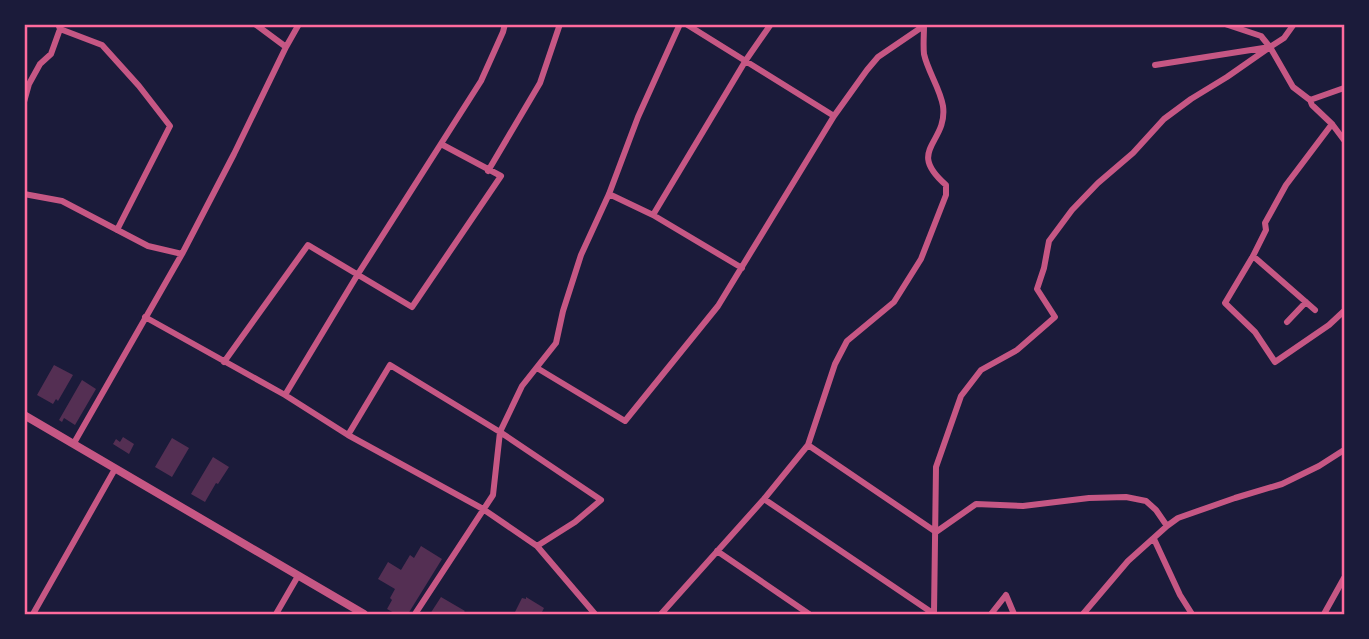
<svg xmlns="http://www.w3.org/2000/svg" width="1369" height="639" viewBox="0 0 1369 639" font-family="'Golos Text',sans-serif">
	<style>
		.building { fill: #542f53 }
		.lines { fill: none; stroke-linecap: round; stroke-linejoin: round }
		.minor { stroke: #c65784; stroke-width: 6 }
		.tertiary { stroke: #c65784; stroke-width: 8 }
		.neatline { fill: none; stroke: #ff6b9d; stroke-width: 2.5 }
	</style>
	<rect width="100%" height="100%" fill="#1b1b3a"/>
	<path class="building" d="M 54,365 L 73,375 L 58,401 L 56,399 L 53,404 L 37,395 Z
		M 82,380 L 96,389 L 75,425 L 64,418 L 62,422 L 59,420 Z
		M 123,437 L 134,444 L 129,454 L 113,444 L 116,439 L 120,442 Z
		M 172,438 L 189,448 L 172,477 L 155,467 Z
		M 213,457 L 229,467 L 218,484 L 216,483 L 205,502 L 191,494 Z
		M 421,546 L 442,559 L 408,614 L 396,614 L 387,609 L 392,600 L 390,598 L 395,589 L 378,579 L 388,562 L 401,570 L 410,555 L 414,558 Z
		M 441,597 L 465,611 L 462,614 L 430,614 Z
		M 526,597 L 544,608 L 541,614 L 514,614 L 522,598 L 526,599 Z"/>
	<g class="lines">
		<path class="minor" d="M 58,24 L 60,29 L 102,45 L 139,86 L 170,126 L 117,230
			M 255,24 L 286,47
			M 686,24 L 834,116
			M 1225,24 L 1261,36 L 1270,47 L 1293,87 L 1310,100 L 1312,105 L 1332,124 L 1344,140
			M 1155,65 L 1270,47 L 1284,38 L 1294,24
			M 1310,100 L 1344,88
			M 24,102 L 29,84 L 40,64 L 51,54 L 60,29
			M 1332,124 L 1286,185 L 1265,223 L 1266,230 L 1253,256 L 1225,303 L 1255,332 L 1275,362 L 1329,325 L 1344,311
			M 488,171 L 540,83 L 560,24
			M 24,194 L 62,201 L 148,246 L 182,254
			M 609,194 L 653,215 L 742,268
			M 653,215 L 746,60 L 771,24
			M 1253,256 L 1315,310
			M 145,317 L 285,395 L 348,435 L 483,509 L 537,546 L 595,614
			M 1287,322 L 1306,302
			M 224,362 L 308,245 L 412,307 L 501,176 L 441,144
			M 537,368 L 625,421 L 718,306 L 834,116 L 867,70 L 878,57 L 925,25
			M 285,395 L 358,274 L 481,81 L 503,32 L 505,24
			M 348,435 L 390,365 L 500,432 L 601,500 L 575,522 L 537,546
			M 74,443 L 182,254 L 234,154 L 286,47 L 299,24
			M 808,445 L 936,532 L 976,504 L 1023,506 L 1089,498 L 1126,497 L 1146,501 L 1156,510 L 1167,526
			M 764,499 L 934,614
			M 1154,539 L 1180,595 L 1192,614
			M 717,551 L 809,614
			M 1006,595 L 1014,614
			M 33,614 L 115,469
			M 276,614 L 298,576
			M 415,614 L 493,495 L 500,432 L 522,386 L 556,343 L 563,311 L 581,255 L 609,194 L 638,117 L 680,24
			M 661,614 L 764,499 L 808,445 L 835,364 L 847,341 L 894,302 L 921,259 L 946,195 L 946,185 C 905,149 948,144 943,106 C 940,88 928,72 924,54 C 923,45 924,35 924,26
			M 934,614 L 936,467 L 961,396 L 981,370 L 1017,350 L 1055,317 L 1037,289 L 1044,268 L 1049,241 L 1072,210 L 1098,183 L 1133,153 L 1164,119 L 1191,99 L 1227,77 L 1270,47
			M 991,614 L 1006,595
			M 1083,614 L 1128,561 L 1167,526 L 1178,518 L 1235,498 L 1282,484 L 1319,466 L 1344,450
			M 1324,614 L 1344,578"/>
		<path class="tertiary" d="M 24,415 L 364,614"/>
	</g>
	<rect width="1369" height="639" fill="none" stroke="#1b1b3a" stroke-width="52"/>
	<rect x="26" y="26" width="1317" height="587" class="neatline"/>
</svg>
